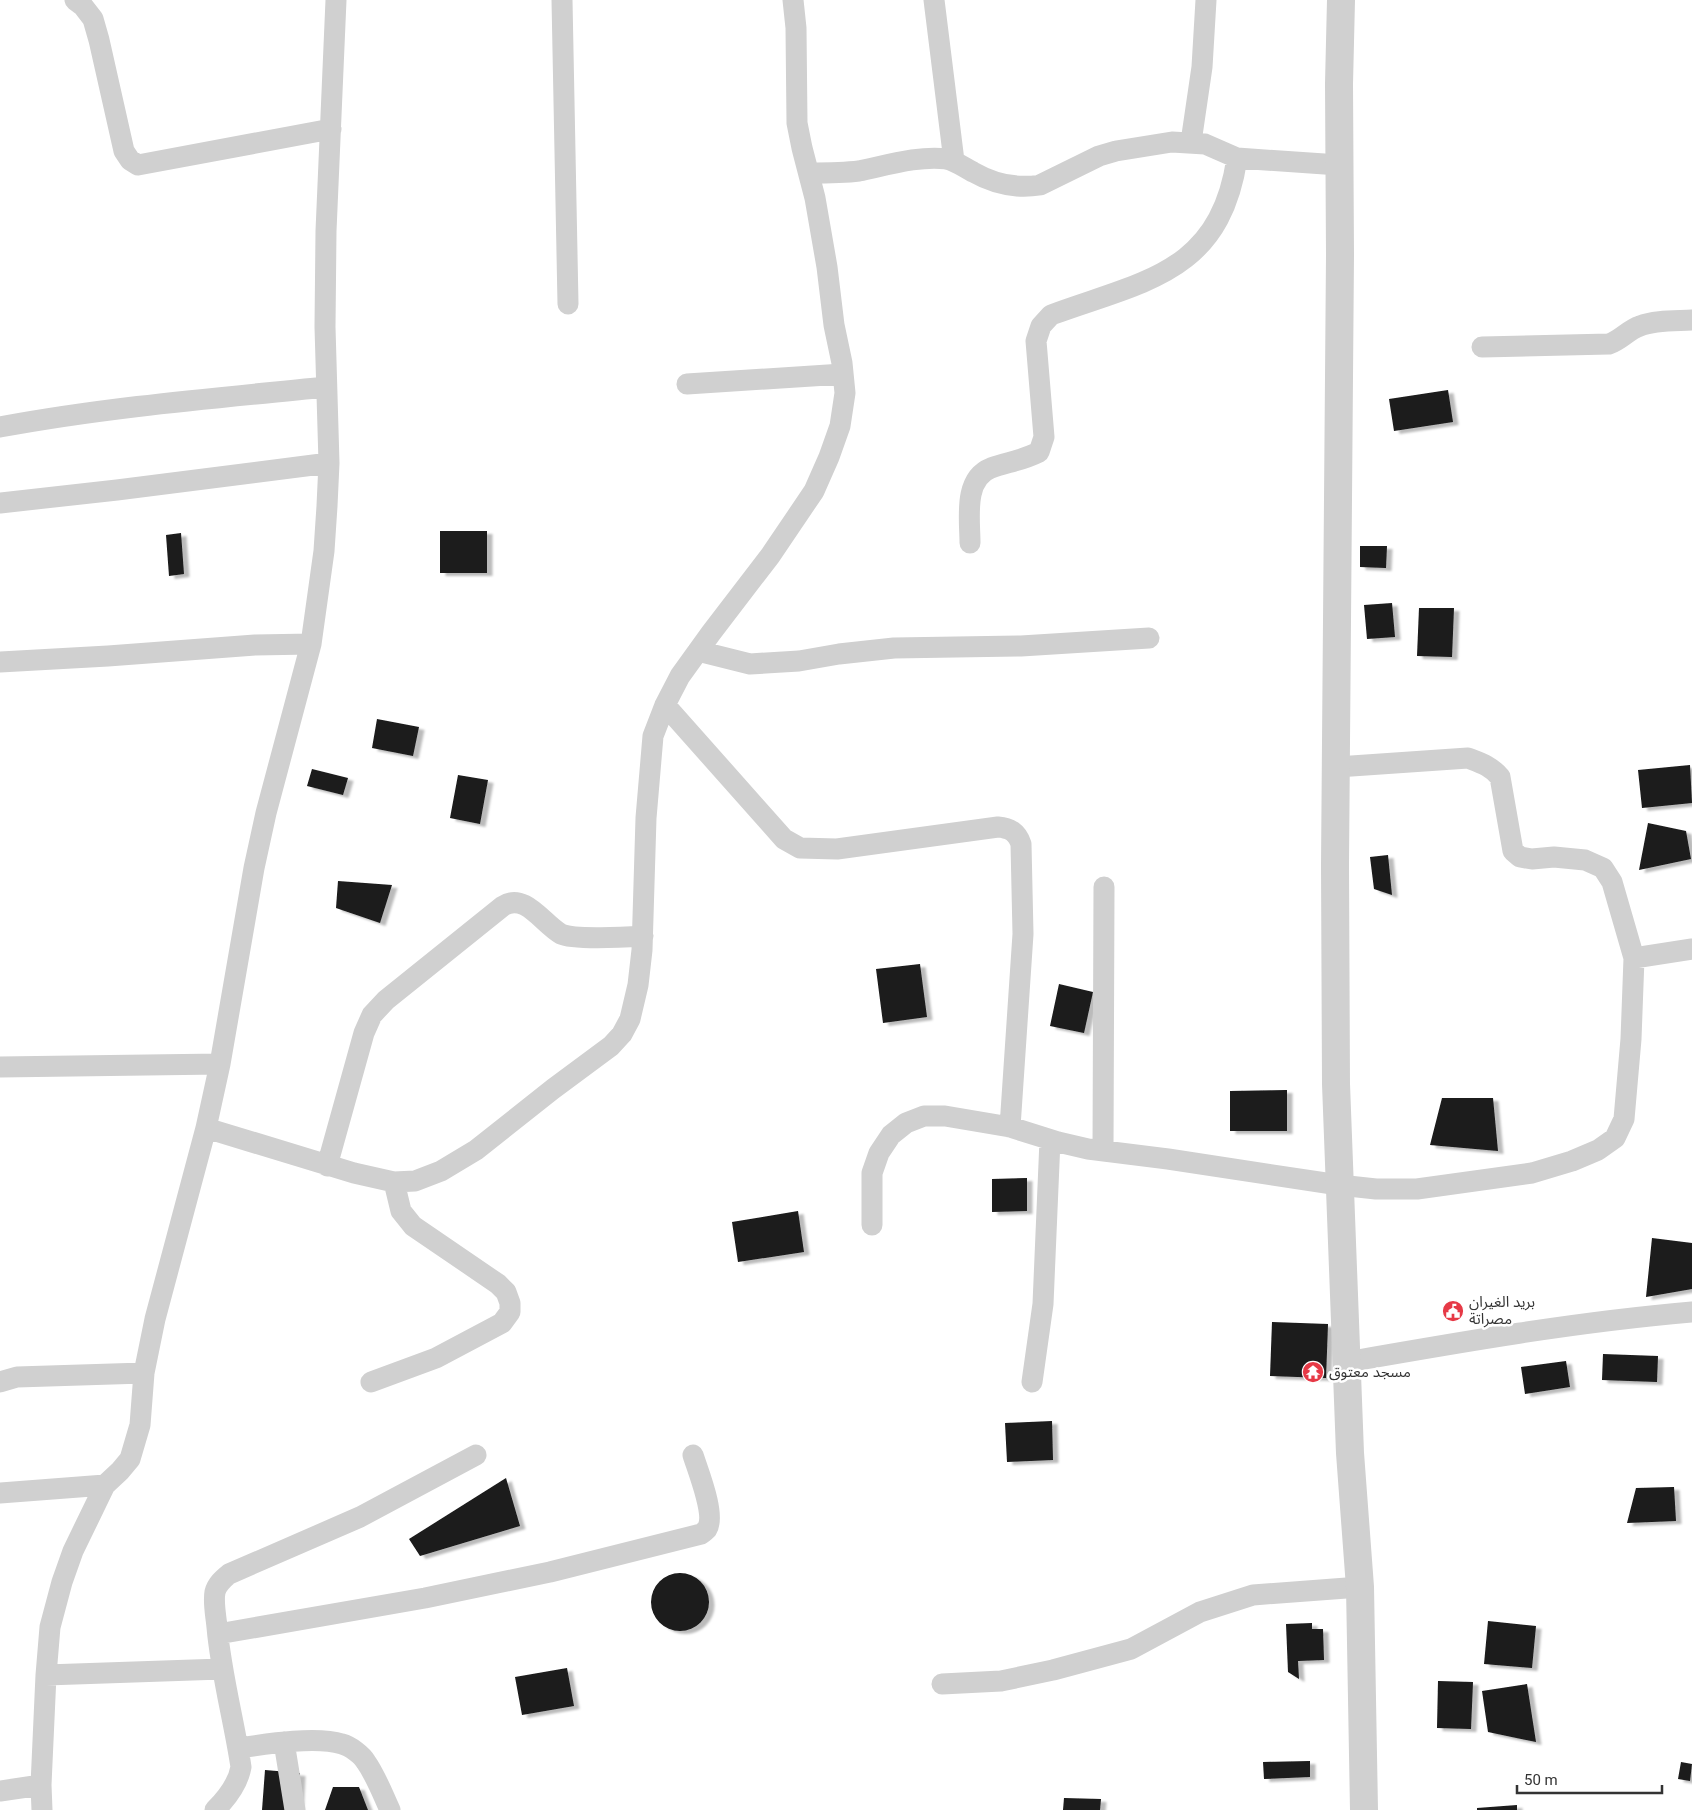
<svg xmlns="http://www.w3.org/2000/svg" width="1692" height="1810" viewBox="0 0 1692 1810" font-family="Roboto,'Noto Sans Arabic',sans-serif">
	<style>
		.building { fill: #1a1a1a; filter: url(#shadow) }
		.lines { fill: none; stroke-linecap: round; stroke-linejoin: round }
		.minor { stroke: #d0d0d0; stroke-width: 21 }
		.tertiary { stroke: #d0d0d0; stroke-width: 28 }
		.labels { text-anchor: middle; stroke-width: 5; stroke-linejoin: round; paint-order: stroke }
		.poi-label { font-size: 15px; fill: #333; stroke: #fff; text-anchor: start }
	</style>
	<defs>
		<filter id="shadow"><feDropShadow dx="5.5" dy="3" stdDeviation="1" flood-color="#0004"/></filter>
	</defs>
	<rect width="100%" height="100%" fill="#fff"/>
	<path class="building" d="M 1448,390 L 1453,422 L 1394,431 L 1389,399 Z
		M 440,531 L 487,531 L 487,573 L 440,573 Z
		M 181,533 L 184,574 L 169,576 L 166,535 Z
		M 1360,546 L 1387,546 L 1386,568 L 1360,567 Z
		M 1392,603 L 1395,637 L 1367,639 L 1364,605 Z
		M 1419,608 L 1454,608 L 1452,657 L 1417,656 Z
		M 377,719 L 419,727 L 413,756 L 372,748 Z
		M 1690,765 L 1692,803 L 1642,808 L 1638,770 Z
		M 312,769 L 348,778 L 343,795 L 307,786 Z
		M 458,775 L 488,780 L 480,824 L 450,818 Z
		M 1648,823 L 1686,831 L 1691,859 L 1639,870 Z
		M 1388,855 L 1392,895 L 1374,889 L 1370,857 Z
		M 338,881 L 392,885 L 380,923 L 336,908 Z
		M 920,964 L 927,1017 L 883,1023 L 876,969 Z
		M 1059,984 L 1093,992 L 1084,1033 L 1050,1026 Z
		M 1287,1090 L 1287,1131 L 1230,1131 L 1230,1091 Z
		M 1442,1098 L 1493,1098 L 1498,1151 L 1430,1145 Z
		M 1027,1178 L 1027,1211 L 992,1212 L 992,1179 Z
		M 798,1211 L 804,1252 L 738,1262 L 732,1222 Z
		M 1652,1238 L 1692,1243 L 1692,1289 L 1646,1297 Z
		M 1272,1322 L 1328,1324 L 1326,1378 L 1270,1376 Z
		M 1603,1354 L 1658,1356 L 1657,1382 L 1602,1380 Z
		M 1566,1361 L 1570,1387 L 1525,1394 L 1521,1367 Z
		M 1052,1421 L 1053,1460 L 1007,1462 L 1005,1423 Z
		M 506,1478 L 520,1526 L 420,1556 L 409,1539 Z
		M 1674,1487 L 1676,1521 L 1627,1523 L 1636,1488 Z
		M651 1602a29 29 0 1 1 58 0a29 29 0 1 1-58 0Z
		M 1488,1621 L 1536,1626 L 1532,1668 L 1484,1664 Z
		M 1312,1623 L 1312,1629 L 1323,1629 L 1324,1660 L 1298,1661 L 1299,1679 L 1288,1672 L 1286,1624 Z
		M 567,1668 L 574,1706 L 522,1715 L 515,1677 Z
		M 1438,1681 L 1473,1682 L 1471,1729 L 1437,1728 Z
		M 1527,1684 L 1536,1742 L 1488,1732 L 1482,1691 Z
		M 1310,1761 L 1310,1777 L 1264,1779 L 1263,1762 Z
		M 1681,1762 L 1692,1764 L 1690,1781 L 1678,1779 Z
		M 265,1770 L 300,1773 L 298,1810 L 262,1810 Z
		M 333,1787 L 359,1787 L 368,1810 L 325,1810 Z
		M 1064,1798 L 1101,1799 L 1100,1810 L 1063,1810 Z
		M 1517,1805 L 1517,1810 L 1477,1810 L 1477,1808 Z"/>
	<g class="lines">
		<path class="minor" d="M 75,0 L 83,6 L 93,19 L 99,40 L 124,151 L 130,160 L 138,165 L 331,129
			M 562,0 L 568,304
			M 934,0 L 954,161
			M 1191,142 L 1202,67 L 1206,0
			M 809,173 C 826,173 843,173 859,171 C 884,166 921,155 946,159 C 956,161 965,168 973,172 C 994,184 1016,189 1040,185 L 1099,156 L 1116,151 L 1172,142 L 1205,144 L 1237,158 L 1339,165
			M 1482,347 L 1609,344 C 1621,340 1628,330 1640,326 C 1655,320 1676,321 1692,320
			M 687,384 L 843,374
			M 0,427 C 108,407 217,398 326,387
			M 0,503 L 117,490 L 329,463
			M 970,543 C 970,519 963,479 991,468 C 1008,462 1021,461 1039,452 L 1044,437 L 1036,341 L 1041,326 L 1051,315 C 1143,281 1220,274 1237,158
			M 698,651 L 750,664 L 799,661 L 839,654 L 894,648 L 1021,646 L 1149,638
			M 0,662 L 108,656 L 255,645 L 311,644
			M 665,705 L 784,839 L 800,848 L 837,849 L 998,827 C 1010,828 1017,832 1021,844 L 1023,934 L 1010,1127
			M 1634,958 L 1692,949
			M 0,1067 L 220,1064
			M 206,1128 L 354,1173 L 394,1182 L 415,1181 L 441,1171 L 476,1150 L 553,1089 L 611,1046 L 622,1034 L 630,1019 L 638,985 L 642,950 L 646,818 L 653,736 L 665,705 L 680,676 L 711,633 L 770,556 L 814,491 L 829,457 L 840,426 L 845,393 L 842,363 L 834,325 L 827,267 L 815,198 L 802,148 L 797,123 L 796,28 L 793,0
			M 1103,1151 L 1104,887
			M 327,1166 L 364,1033 L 372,1015 L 386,1000 L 503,906 C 525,892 543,924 561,934 C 573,940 627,937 643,936
			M 872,1225 L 872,1173 L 879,1153 L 891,1135 L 906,1123 L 924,1116 L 945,1116 L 1010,1127 L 1058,1142 L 1088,1149 L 1168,1159 L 1339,1185 L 1376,1189 L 1417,1189 L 1532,1173 L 1572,1161 L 1598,1150 L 1615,1138 L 1624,1119 L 1631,1039 L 1634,958 L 1612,882 L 1603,868 L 1585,860 L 1554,857 L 1532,859 L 1520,857 L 1513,851 L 1500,777 C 1491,766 1481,763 1468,758 L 1337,767
			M 1347,1362 C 1461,1342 1576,1322 1692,1312
			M 0,1382 L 17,1377 L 144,1373
			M 371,1382 L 436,1358 L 502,1323 L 510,1312 L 510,1303 L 506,1292 L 498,1284 L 413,1226 L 401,1211 L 394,1182
			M 1032,1382 L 1043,1304 L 1050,1140
			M 0,1493 L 105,1485
			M 218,1634 L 425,1598 L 550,1572 L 701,1534 C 703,1533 705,1531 707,1529 C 716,1515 698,1471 693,1455
			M 46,1675 L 222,1669
			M 942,1684 L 1001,1681 L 1053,1670 L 1131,1649 L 1200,1612 L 1253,1595 L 1360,1587
			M 284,1742 L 295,1810
			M 239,1748 C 266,1744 316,1736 342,1744 C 350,1746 362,1755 366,1762 C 376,1776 383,1795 390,1810
			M 0,1791 L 41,1785
			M 42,1810 L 41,1785 L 46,1675 L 50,1627 L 62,1582 L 73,1551 L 105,1485 L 120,1471 L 130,1459 L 140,1425 L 144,1373 L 155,1319 L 206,1128 L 220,1064 L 254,868 L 266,813 L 311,644 L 324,551 L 327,506 L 329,463 L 325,327 L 326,231 L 336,0
			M 215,1810 C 227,1798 238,1784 241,1767 C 234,1720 221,1674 217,1627 C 216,1616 213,1603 215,1592 C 217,1584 223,1579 229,1574 L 360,1517 L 476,1455"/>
		<path class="tertiary" d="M 1341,0 L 1339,84 L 1340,255 L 1335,865 L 1336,1084 L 1350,1453 L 1360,1587 L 1364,1810"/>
	</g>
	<defs>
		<g id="civic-disc" transform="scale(1.125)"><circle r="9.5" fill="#e63946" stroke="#fff"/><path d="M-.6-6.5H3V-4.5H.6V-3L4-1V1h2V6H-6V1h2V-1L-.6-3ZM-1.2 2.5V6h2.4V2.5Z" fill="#fff"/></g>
		<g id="temple-disc" transform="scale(1.125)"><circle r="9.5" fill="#e63946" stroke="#fff"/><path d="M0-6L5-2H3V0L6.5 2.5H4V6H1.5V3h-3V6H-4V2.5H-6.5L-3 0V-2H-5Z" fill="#fff"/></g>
	</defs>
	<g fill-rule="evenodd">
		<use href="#civic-disc" x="1453" y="1311"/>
		<use href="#temple-disc" x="1313" y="1372"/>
	</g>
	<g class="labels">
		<g class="poi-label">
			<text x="1469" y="1307">بريد الغيران<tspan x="1469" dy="17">مصراتة</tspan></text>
			<text x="1329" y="1377">مسجد معتوق</text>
		</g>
	</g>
	<path d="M1517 1785v8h145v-8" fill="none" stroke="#333333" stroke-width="2.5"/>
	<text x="1524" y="1785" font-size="15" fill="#333333" stroke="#ffffff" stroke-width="4" paint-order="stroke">50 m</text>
</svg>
